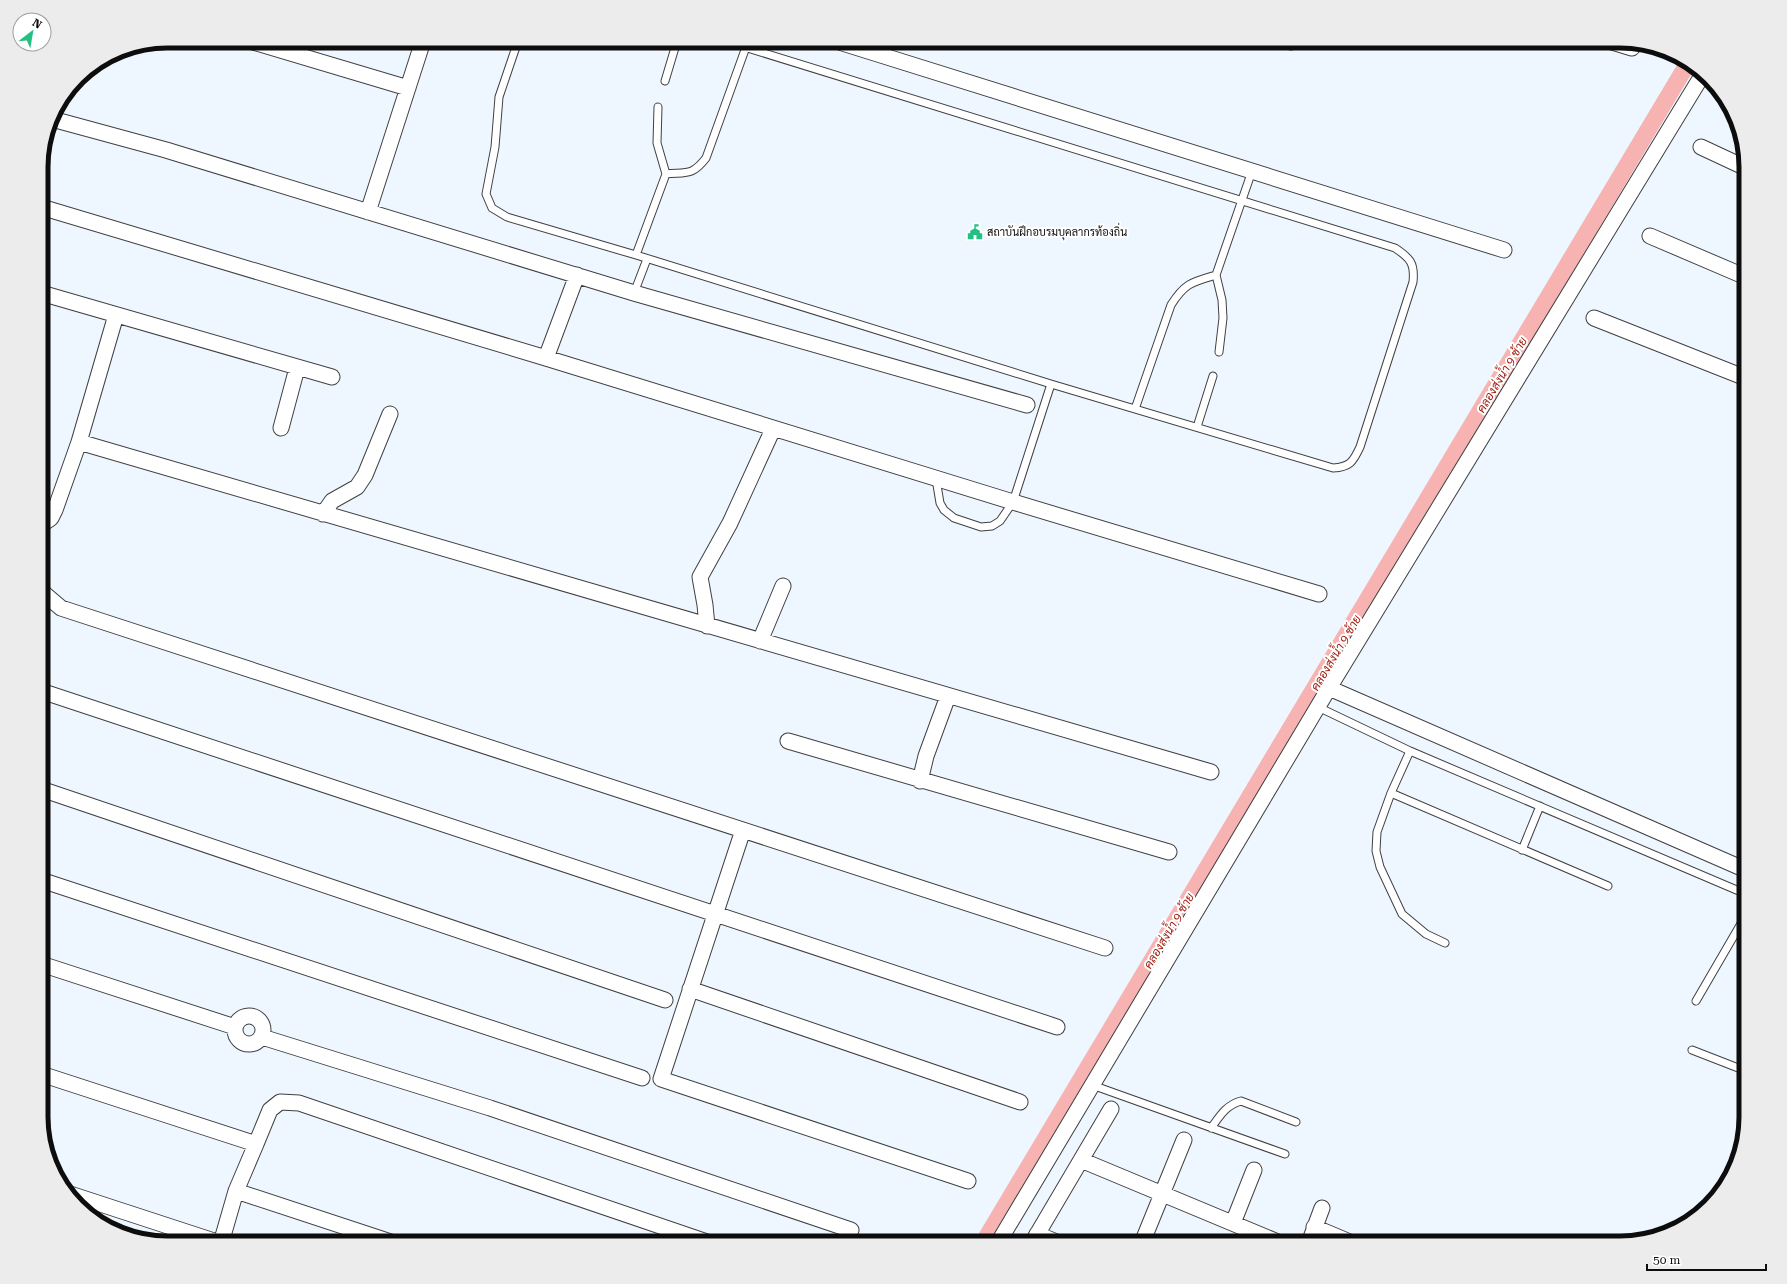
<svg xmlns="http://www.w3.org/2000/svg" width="1787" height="1284" viewBox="0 0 1787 1284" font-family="'Roboto Serif',Sarabun,serif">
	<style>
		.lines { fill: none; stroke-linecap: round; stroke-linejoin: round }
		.canal { stroke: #f7b3b1; stroke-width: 17 }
		.lane-casing { stroke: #404040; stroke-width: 9 }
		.street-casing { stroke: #404040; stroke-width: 17 }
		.lane { stroke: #fff; stroke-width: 7 }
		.street { stroke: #fff; stroke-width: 15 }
		.labels { text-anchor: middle; stroke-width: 4; stroke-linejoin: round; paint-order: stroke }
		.poi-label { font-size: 11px; fill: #0d0d0d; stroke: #fff; text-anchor: start }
		.water-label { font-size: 12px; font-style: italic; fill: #a22014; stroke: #fff }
		.rim { fill: none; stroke: #0d0d0d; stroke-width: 5 }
	</style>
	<rect width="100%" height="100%" fill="#eef7ff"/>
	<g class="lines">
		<path class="canal" d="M 983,1243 L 1688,63"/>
		<g class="lane-casing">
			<path id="lane" d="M 518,41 L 499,97 L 495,147 L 486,194 L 492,208 L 507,217 L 636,255
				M 665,81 L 677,41
				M 658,107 L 657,143 L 666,174 L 636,255 L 1051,384 L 1333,468 C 1350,467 1353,462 1360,447 L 1413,282 C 1415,263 1410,258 1395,248 L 725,41
				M 666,174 C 687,172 692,176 706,158 L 746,47
				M 634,293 L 647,259
				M 1219,352 L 1223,318 L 1222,300 L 1216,275 L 1252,171
				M 1135,409 L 1171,305 C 1185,283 1192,282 1216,275
				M 1197,427 L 1213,376
				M 936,479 L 940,503 L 944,510 L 954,518 L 981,527 L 992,526 L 1000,521 L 1013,502 L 1051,384
				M 1318,707 L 1410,751 L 1746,894
				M 1410,751 L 1391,793 L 1377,832 L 1376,851 L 1380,867 L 1402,914 L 1426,934 L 1445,943
				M 1391,793 L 1608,886
				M 1522,850 L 1540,806
				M 1696,1001 L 1746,915
				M 1692,1050 L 1746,1071
				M 1092,1085 L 1285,1154
				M 1211,1128 C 1220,1116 1226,1105 1241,1101 L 1296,1122"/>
		</g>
		<g class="street-casing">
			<path id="street" d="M 250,41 L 408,88
				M 836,41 L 1504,250
				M 1287,41 L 1291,42
				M 1609,41 L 1632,48
				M 52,119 L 166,150 L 634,293 L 1027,405
				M 1701,147 L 1746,168
				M 41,207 L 546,358 L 1013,502 L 1319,594
				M 368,212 L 423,41
				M 1650,236 L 1746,277
				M 41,293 L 332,377
				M 1594,318 L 1746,378
				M 546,358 L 577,275
				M 281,428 L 297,368
				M 79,442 L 1211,772
				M 323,514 L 332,501 L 357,487 L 365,475 L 390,414
				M 41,525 L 51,518 L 55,510 L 79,442 L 116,315
				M 41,591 L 61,608 L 1105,948
				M 707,626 L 705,605 L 700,577 L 730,523 L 773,429
				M 760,641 L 783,586
				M 1329,688 L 1746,870
				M 41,691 L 1057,1027
				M 788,741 L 1169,852
				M 920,781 L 926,756 L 948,696
				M 41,789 L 665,1000
				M 743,830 L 661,1079 L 968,1181
				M 41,880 L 642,1078
				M 41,964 L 235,1027
				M 690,989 L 1020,1102
				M235 1030a14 14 0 1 1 28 0a14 14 0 1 1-28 0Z
				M 262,1037 L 490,1108 L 851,1230
				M 41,1074 L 256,1144 L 270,1110 L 280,1102 L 299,1103 L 710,1243
				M 1081,1160 L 1280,1243
				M 236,1191 L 394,1243
				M 70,1194 L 220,1243
				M 1233,1223 L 1254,1170
				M 1314,1227 L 1352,1243
				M 1037,1234 L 1059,1243
				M 221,1243 L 236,1191 L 256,1144
				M 998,1243 L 1329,688 L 1703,74
				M 1032,1243 L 1111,1109
				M 1142,1243 L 1184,1140
				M 1309,1243 L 1322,1208"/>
		</g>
		<use href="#lane" class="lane"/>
		<use href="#street" class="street"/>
	</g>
	<defs>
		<g id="civic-bare" transform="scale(1.2)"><path d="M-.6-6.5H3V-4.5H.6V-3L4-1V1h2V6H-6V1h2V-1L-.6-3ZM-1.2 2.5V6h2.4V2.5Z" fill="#22c081" stroke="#fff" stroke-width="2.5" paint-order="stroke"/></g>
	</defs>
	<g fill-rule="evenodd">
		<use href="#civic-bare" x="975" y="232"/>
	</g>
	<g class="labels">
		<g class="poi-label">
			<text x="987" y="236">สถาบันฝึกอบรมบุคลากรท้องถิ่น</text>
		</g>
		<g class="water-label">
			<text transform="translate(1502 375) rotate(-59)" y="4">คลองส่งน้ำ 9 ซ้าย</text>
			<text transform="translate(1336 653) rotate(-59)" y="4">คลองส่งน้ำ 9 ซ้าย</text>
			<text transform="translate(1169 931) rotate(-59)" y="4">คลองส่งน้ำ 9 ซ้าย</text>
		</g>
	</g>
	<path d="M0 0H1787V1284H0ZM167 48H1620A119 119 0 0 1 1739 167V1117A119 119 0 0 1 1620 1236H167A119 119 0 0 1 48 1117V167A119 119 0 0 1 167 48Z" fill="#ececec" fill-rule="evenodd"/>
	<path class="rim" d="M167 48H1620A119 119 0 0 1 1739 167V1117A119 119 0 0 1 1620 1236H167A119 119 0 0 1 48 1117V167A119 119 0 0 1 167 48Z"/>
	<g transform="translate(32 32) rotate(31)"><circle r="19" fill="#ffffff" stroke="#9e9e9e"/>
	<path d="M0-3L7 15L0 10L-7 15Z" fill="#22c081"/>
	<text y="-6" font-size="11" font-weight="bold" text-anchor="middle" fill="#0d0d0d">N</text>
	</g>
	<path d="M1647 1264v6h119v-6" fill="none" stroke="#0d0d0d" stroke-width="2"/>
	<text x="1653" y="1264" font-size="12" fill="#0d0d0d" stroke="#ffffff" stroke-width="3" paint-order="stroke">50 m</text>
</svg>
